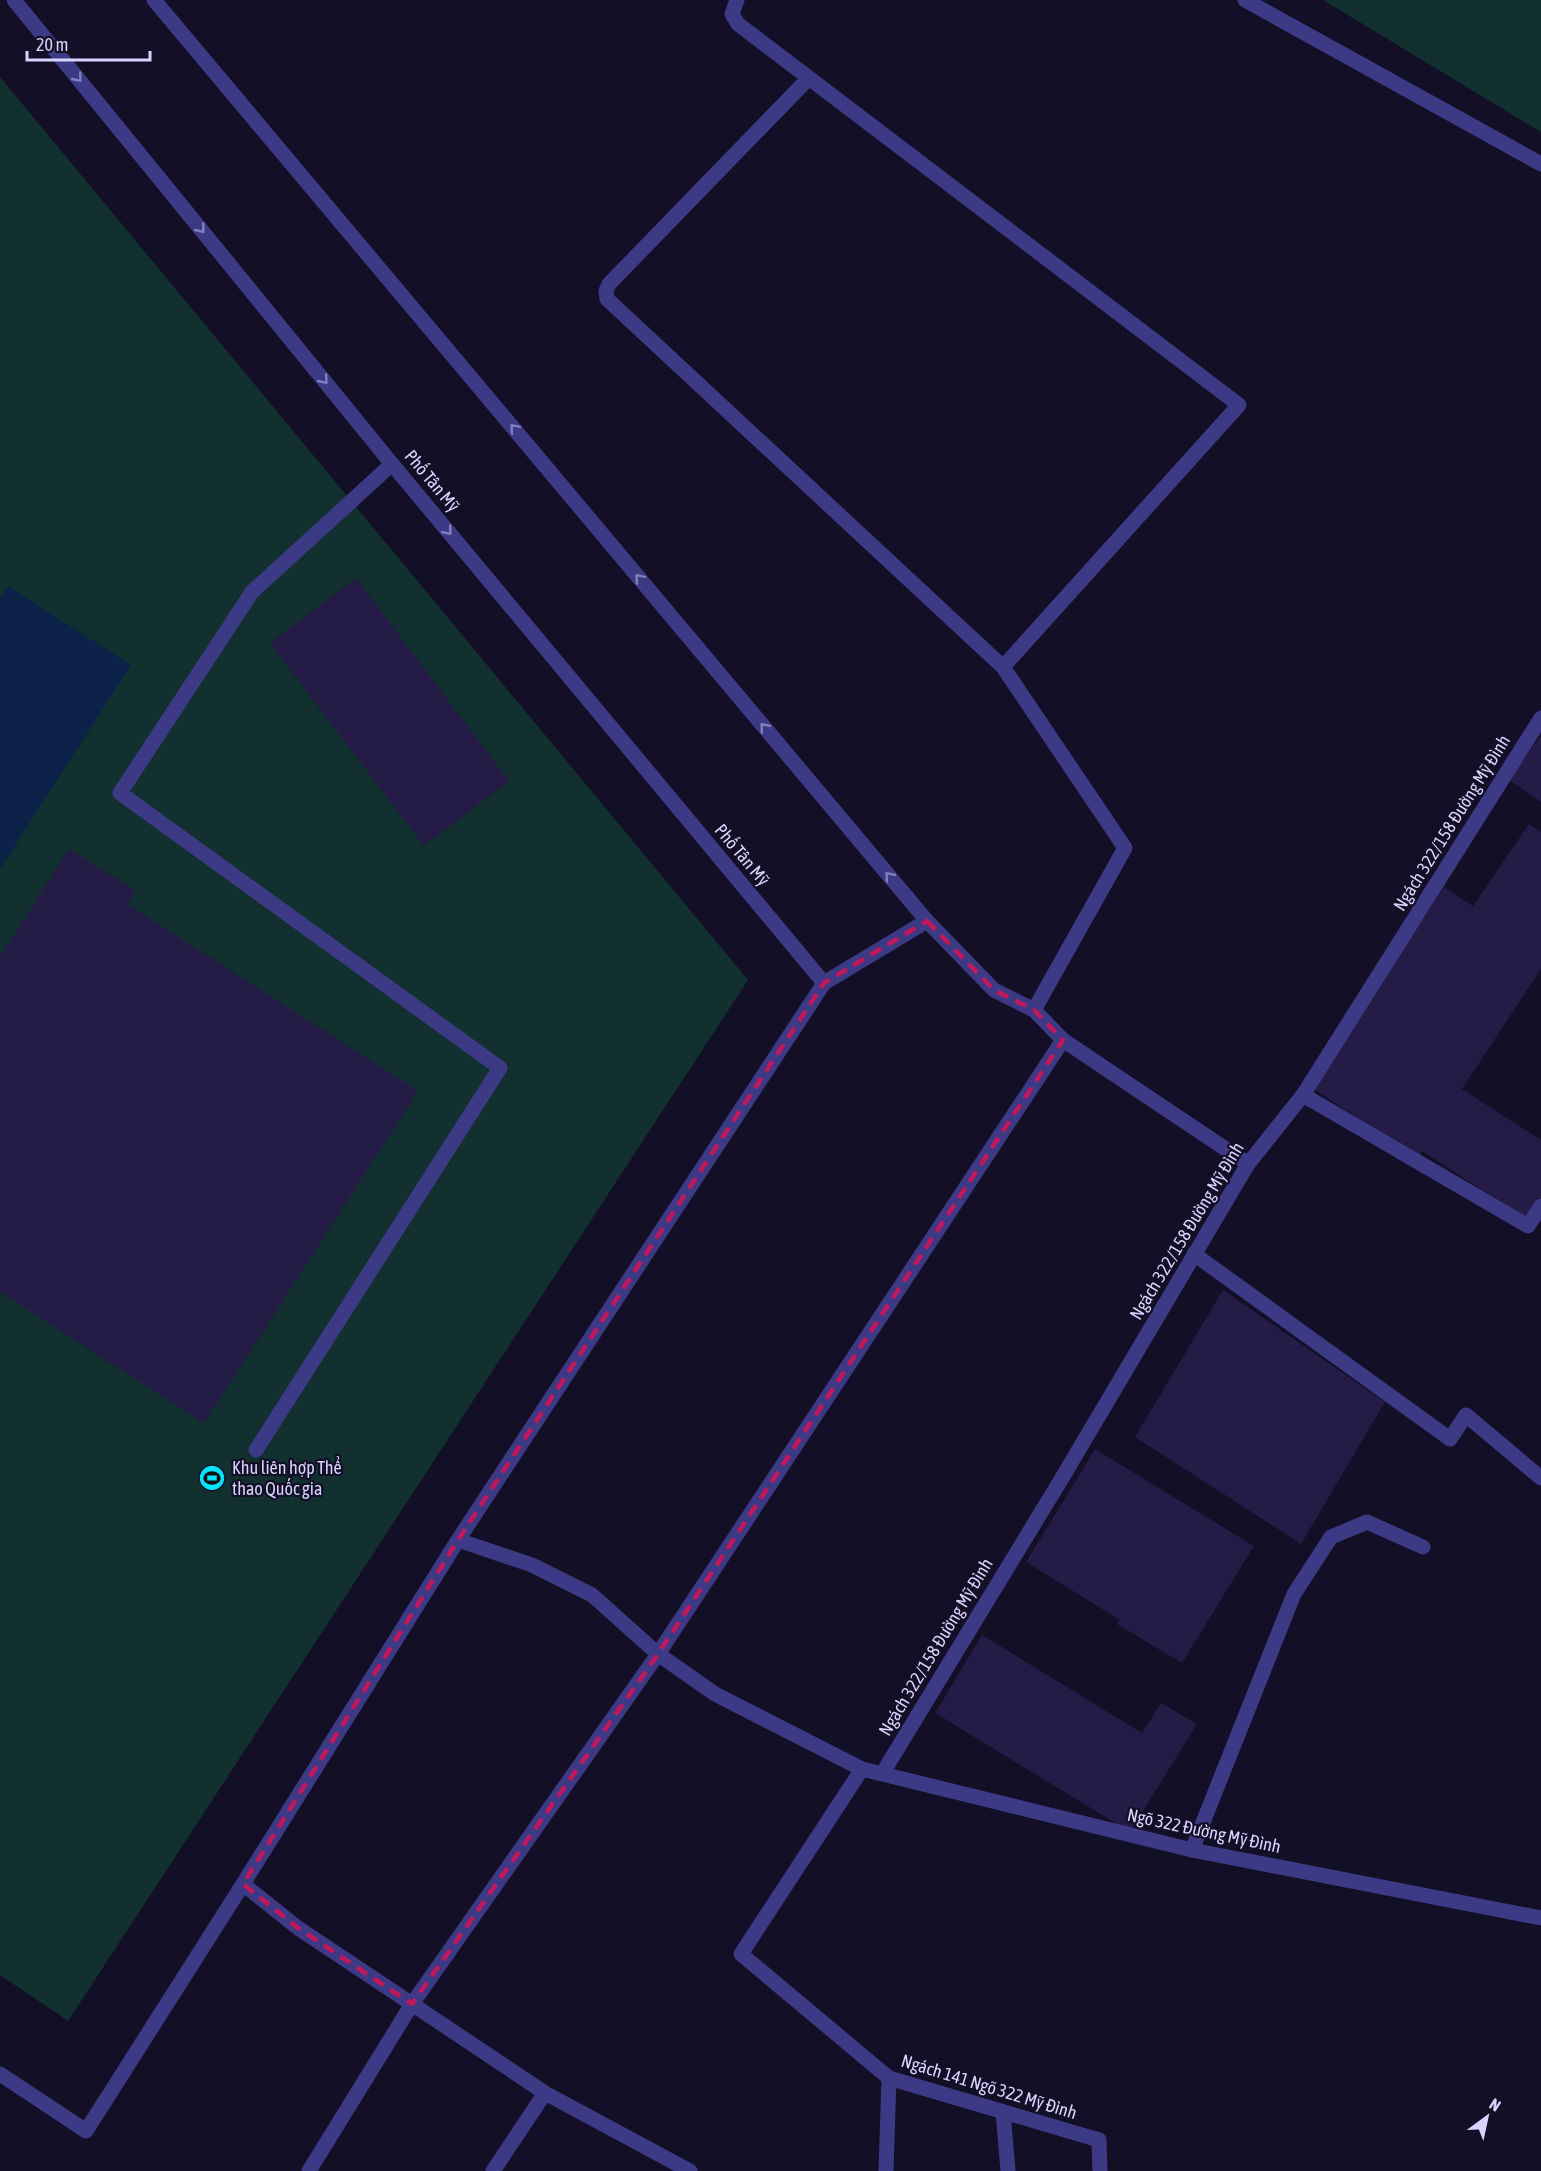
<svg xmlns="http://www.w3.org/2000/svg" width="1541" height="2171" viewBox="0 0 1541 2171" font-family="'Asap Condensed',sans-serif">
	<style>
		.green { fill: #12302f }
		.water { fill: #0c2248 }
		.building { fill: #241b47 }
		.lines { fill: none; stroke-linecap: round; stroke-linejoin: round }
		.service { stroke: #3d3a85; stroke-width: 15 }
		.minor { stroke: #3d3a85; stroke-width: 15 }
		.oneway { stroke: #837fbc }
		.marked { fill: none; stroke: #c2185b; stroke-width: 4.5; stroke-dasharray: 12 8; stroke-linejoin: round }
		.labels { text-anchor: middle; stroke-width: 4.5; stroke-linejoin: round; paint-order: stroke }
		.street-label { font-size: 18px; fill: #d9d4ff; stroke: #130f26 }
		.poi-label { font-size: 18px; fill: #d9d4ff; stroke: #130f26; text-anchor: start }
	</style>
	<rect width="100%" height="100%" fill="#130f26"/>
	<path class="green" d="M 1323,0 L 1541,0 L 1541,132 Z
		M 0,77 L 748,980 L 68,2021 L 0,1975 Z"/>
	<path class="water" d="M 8,586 L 131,665 L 0,869 L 0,598 Z"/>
	<path class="building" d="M 356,578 L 509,781 L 424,846 L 270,643 Z
		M 1541,735 L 1541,802 L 1509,780 Z
		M 1529,824 L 1541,832 L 1541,969 L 1462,1089 L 1541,1140 L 1541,1197 L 1526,1219 L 1422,1151 L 1418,1158 L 1312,1088 L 1444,887 L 1473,906 Z
		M 69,849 L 136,891 L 127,904 L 418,1091 L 204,1423 L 0,1292 L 0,957 Z
		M 1223,1290 L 1385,1402 L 1301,1544 L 1135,1437 Z
		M 1095,1449 L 1254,1546 L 1182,1663 L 1117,1624 L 1120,1620 L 1026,1562 Z
		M 982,1635 L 1142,1733 L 1161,1703 L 1197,1724 L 1130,1832 L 935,1713 Z"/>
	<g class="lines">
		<path class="service" d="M 737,0 L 732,14 L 738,24 L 1239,405 L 1003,667 L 1125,848 L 1034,1010
			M 1245,0 L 1541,164
			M 808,79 L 609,284 L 606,291 L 607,299 L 1003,667
			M 1303,1095 L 1528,1226 L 1541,1206
			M 1194,1254 L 1450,1439 L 1466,1415 L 1541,1478
			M 256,1450 L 500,1068 L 120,793 L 252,592 L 392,464
			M 658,1654 L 715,1694 L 862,1769
			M 1192,1850 L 1294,1594 L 1331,1537 L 1367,1522 L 1423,1547
			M 412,2004 L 545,2093 L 493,2171
			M 889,2078 L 1099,2140 L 1100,2171
			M 545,2093 L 690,2171
			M 1003,2112 L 1008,2171"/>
		<path class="minor" d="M 14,0 L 392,464 L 824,983
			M 154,0 L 927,921 L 994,990 L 1034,1010 L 1063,1040 L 1248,1164
			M 458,1540 L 532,1565 L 592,1595 L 658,1654
			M 882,1774 L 1062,1478 L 1248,1164 L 1303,1095 L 1541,718
			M 243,1884 L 298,1928 L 412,2004
			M 0,2074 L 86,2131 L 243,1884 L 458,1540 L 824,983 L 927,921
			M 309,2171 L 412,2004 L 658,1654 L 1063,1040
			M 886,2171 L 889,2078 L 741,1954 L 862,1769 L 1192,1850 L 1541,1918"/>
	</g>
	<defs><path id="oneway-chevron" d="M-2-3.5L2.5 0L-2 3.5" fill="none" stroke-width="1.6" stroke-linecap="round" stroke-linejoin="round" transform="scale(1.5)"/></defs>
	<g class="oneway">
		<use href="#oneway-chevron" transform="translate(78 78) rotate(51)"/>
		<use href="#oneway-chevron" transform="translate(201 229) rotate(51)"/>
		<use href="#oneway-chevron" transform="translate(324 380) rotate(51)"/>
		<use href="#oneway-chevron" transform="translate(514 428) rotate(-130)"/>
		<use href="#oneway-chevron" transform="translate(448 531) rotate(50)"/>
		<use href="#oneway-chevron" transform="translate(639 578) rotate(-130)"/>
		<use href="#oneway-chevron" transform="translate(764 727) rotate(-130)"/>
		<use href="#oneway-chevron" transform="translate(889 876) rotate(-130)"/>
	</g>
	<path class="marked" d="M 927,921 L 994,990 L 1034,1010 L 1063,1040 L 658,1654 L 412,2004 L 298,1928 L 243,1884 L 458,1540 L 824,983 Z"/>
	<defs>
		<g id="stadium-disc" transform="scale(1.35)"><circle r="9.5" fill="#00e5ff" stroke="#130f26"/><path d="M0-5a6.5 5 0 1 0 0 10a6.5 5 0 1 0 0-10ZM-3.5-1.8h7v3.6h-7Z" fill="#111"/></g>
	</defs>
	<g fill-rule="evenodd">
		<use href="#stadium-disc" x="212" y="1478"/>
	</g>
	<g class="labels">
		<g class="street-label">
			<text transform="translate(432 481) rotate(50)" y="6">Phố Tân Mỹ</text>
			<text transform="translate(1452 823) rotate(-58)" y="6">Ngách 322/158 Đường Mỹ Đình</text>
			<text transform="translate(742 855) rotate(50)" y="6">Phố Tân Mỹ</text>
			<text transform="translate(1187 1231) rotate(-59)" y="6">Ngách 322/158 Đường Mỹ Đình</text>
			<text transform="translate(936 1647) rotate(-59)" y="6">Ngách 322/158 Đường Mỹ Đình</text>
			<text transform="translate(1204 1831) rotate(12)" y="6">Ngõ 322 Đường Mỹ Đình</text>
			<text transform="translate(989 2087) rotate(17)" y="6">Ngách 141 Ngõ 322 Mỹ Đình</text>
		</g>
		<g class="poi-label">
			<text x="232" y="1474">Khu liên hợp Thể<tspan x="232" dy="21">thao Quốc gia</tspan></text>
		</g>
	</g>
	<g transform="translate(1487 2117) rotate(33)" stroke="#130f26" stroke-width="4.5" paint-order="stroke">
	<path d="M0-4.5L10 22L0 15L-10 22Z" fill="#d9d4ff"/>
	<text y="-9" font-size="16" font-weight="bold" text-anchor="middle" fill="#d9d4ff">N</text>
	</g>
	<path d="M27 51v9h123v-9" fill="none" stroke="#d9d4ff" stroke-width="3"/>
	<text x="36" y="51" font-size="18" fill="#d9d4ff" stroke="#130f26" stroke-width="4.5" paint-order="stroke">20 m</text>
</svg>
